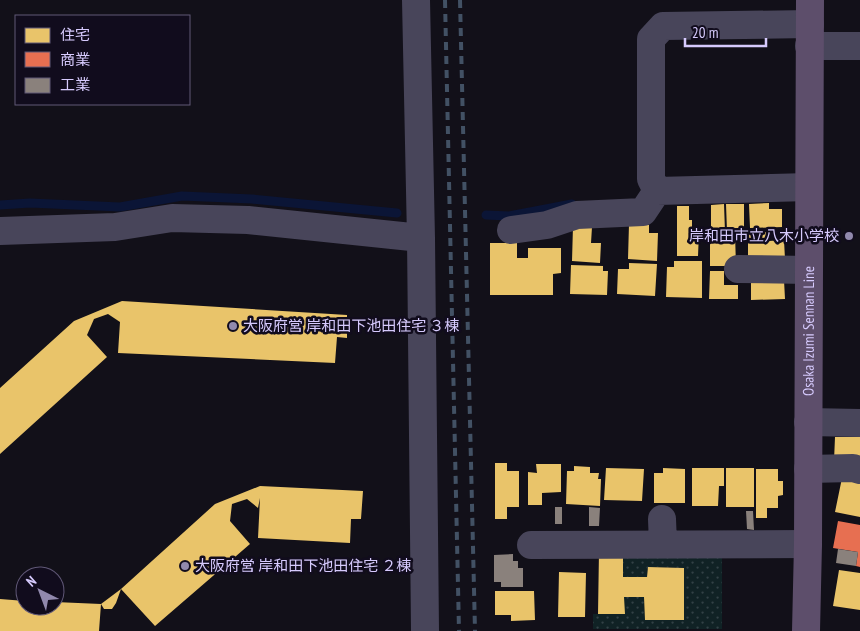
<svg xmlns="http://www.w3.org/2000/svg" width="860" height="631" viewBox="0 0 860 631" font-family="'PT Sans Narrow','Noto Sans JP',sans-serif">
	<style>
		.garden { fill: url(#garden-dots) }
		.homes { fill: #e9c46a }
		.shops { fill: #e76f51 }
		.industry { fill: #8a817c }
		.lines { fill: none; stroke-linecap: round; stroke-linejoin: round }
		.stream { stroke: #0b1536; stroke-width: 9 }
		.minor { stroke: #48455a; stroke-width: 28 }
		.primary { stroke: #5d4e6b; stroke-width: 28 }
		.rail { stroke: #425164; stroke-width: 4; stroke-dasharray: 8 6; stroke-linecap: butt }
		.poi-dot { fill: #9189ad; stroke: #110c1d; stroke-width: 2 }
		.labels { text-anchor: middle; stroke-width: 5; stroke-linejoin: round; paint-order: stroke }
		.poi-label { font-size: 15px; fill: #d6cafd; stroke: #110c1d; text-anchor: start }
		.street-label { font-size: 15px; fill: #d6cafd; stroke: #110c1d }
	</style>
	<defs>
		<pattern id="garden-dots" width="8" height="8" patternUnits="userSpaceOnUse" patternTransform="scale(1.25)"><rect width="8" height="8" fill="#102225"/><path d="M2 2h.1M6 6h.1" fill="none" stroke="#324146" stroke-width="1.8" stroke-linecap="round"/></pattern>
	</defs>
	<rect width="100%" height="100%" fill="#121019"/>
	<path class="garden" d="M 623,551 L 722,551 L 722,629 L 593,629 L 593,614 L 624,614 L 624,597 L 644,597 L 645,620 L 684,620 L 684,568 L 648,567 L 647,577 L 623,577 Z"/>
	<path class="homes" d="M 769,203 L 769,209 L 782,209 L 782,227 L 750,228 L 749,204 Z
		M 724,204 L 725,232 L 711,232 L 711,205 Z
		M 726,204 L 744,204 L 744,231 L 727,231 Z
		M 677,206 L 689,206 L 689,220 L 692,220 L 692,232 L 699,232 L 698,256 L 677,256 Z
		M 629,224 L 649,225 L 649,233 L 658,233 L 657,261 L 628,259 Z
		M 573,226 L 592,227 L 591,243 L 601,243 L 600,263 L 572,261 Z
		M 769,232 L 769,241 L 784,240 L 785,259 L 748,260 L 748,233 Z
		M 735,234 L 736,266 L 710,266 L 710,235 Z
		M 490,243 L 517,243 L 517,258 L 528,258 L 528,248 L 561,248 L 561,273 L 553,274 L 553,295 L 490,295 Z
		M 674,261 L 702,261 L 702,298 L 666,297 L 667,267 L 674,267 Z
		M 629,263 L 657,264 L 655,296 L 617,294 L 618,269 L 629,269 Z
		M 571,265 L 603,266 L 603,271 L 608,271 L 607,295 L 570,294 Z
		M 710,271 L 724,271 L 724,285 L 738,285 L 738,299 L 709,299 Z
		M 751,280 L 784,280 L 785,299 L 751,300 Z
		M 122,301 L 347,315 L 347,338 L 337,337 L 335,363 L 118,353 L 120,322 L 108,314 L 94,319 L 87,335 L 107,357 L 0,454 L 0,388 L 74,321 Z
		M 835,437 L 860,437 L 860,461 L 834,461 Z
		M 495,463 L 507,463 L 507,471 L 519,471 L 519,507 L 507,507 L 507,519 L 495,519 Z
		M 536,464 L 561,464 L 561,492 L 542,493 L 542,505 L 528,505 L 528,472 L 537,473 Z
		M 574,466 L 590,467 L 590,473 L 599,473 L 598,479 L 601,479 L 600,506 L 566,504 L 567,471 L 574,471 Z
		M 606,468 L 644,469 L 642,501 L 604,500 Z
		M 663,468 L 685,469 L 685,503 L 654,503 L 654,473 L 663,473 Z
		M 692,468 L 724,468 L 724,486 L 719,486 L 718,506 L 692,506 Z
		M 726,468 L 754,468 L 754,507 L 726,507 Z
		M 756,469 L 778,469 L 778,481 L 783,481 L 783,495 L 778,496 L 778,508 L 767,508 L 767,518 L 756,518 Z
		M 842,478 L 860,481 L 860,517 L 835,512 Z
		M 260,486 L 363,491 L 361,519 L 351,519 L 350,543 L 258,538 L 260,498 L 258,508 L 247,499 L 232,504 L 230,521 L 250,544 L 155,626 L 121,589 L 116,603 L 112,609 L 104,609 L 101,604 L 99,631 L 0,631 L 0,599 L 25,601 L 25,606 L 55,606 L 55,602 L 101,604 L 121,589 L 215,504 Z
		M 599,551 L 623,551 L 623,577 L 647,577 L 648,567 L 684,568 L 684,620 L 645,620 L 644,597 L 624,597 L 625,614 L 598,614 Z
		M 839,570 L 860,573 L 860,610 L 833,606 Z
		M 559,572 L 586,573 L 585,617 L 558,617 Z
		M 495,591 L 534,591 L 535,620 L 511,621 L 511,615 L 495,615 Z"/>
	<path class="shops" d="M 838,521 L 860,525 L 860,567 L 856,566 L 858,552 L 833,548 Z"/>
	<path class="industry" d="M 555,507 L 562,507 L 562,524 L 555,524 Z
		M 589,507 L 600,508 L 599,526 L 589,526 Z
		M 746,511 L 753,511 L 754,530 L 747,529 Z
		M 838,549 L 858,552 L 856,566 L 836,563 Z
		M 513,554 L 513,561 L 518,561 L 518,568 L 523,568 L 523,587 L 501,587 L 501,582 L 494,582 L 494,555 Z"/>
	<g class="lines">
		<path class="stream" d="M 0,205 L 30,203 L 120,207 L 182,196 L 252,199 L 397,213
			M 486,215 L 509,216 L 572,204"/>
		<path class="minor" d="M 416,0 L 421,238 L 425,631
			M 809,46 L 860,46
			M 657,191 L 651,179 L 651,39 L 663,26 L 810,24
			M 657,191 L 809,187
			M 511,230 L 547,225 L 577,215 L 643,212 L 657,191
			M 0,231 L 115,227 L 172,218 L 248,220 L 421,238
			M 738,269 L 809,270
			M 808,422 L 860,423
			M 808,469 L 853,468 L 860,470
			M 662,519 L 663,544
			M 531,545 L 808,544"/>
		<path class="primary" id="s1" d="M 806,631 L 808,544 L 810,0"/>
		<path class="rail" d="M 445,0 L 459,631
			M 460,0 L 475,631"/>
	</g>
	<g class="poi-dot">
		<circle cx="849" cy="236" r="5"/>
		<circle cx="233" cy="326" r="5"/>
		<circle cx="185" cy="566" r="5"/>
	</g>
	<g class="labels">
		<g class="poi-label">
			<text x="839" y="241" text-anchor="end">岸和田市立八木小学校</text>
			<text x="243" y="331">大阪府営 岸和田下池田住宅 ３棟</text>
			<text x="195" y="571">大阪府営 岸和田下池田住宅 ２棟</text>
		</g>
		<g class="street-label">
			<text dy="5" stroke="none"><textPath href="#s1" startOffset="300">Osaka Izumi Sennan Line</textPath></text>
		</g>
	</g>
	<rect x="15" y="15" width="175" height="90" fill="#110c1d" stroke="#605877"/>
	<rect x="25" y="28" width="25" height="15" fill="#e9c46a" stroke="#605877"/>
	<text x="60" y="40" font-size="15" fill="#d6cafd">住宅</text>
	<rect x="25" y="52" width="25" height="15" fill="#e76f51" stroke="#605877"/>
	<text x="60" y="65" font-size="15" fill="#d6cafd">商業</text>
	<rect x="25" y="78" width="25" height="15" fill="#8a817c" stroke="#605877"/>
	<text x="60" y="90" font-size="15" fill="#d6cafd">工業</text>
	<g transform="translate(40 591) rotate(318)"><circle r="24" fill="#110c1d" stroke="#605877"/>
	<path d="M0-4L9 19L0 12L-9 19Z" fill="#9189ad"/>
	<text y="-8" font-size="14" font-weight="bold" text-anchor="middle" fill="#d6cafd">N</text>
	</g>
	<path d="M685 38v8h81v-8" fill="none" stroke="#d6cafd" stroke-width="2.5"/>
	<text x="692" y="38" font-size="15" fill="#d6cafd" stroke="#110c1d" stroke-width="4" paint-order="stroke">20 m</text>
</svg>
